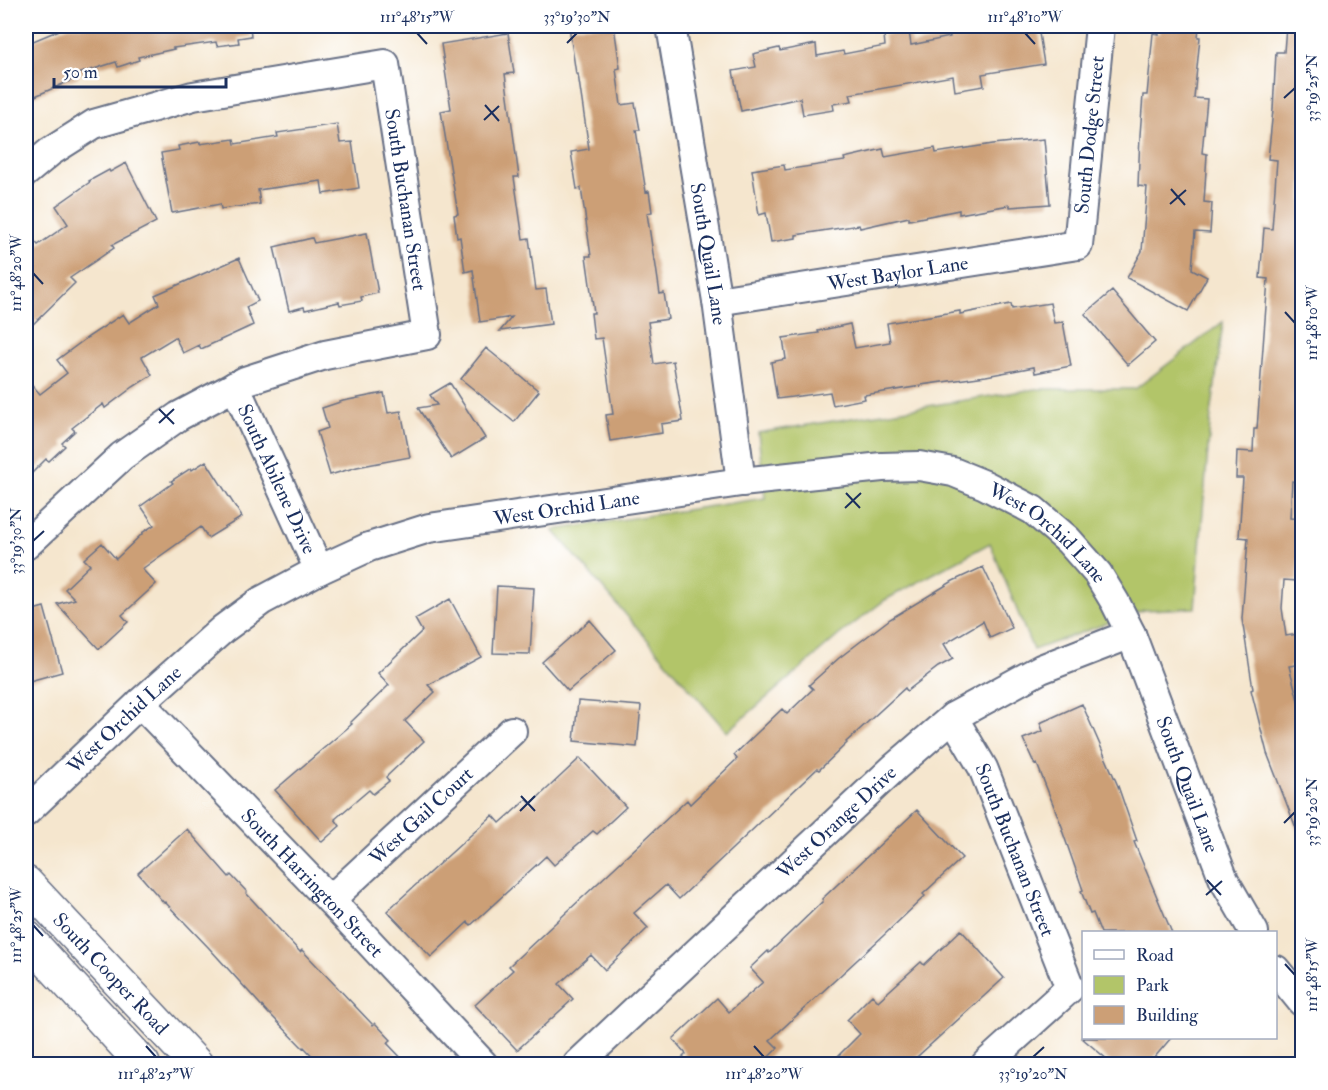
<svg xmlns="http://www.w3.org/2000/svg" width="1328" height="1090" viewBox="0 0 1328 1090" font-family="'IM FELL Double Pica',serif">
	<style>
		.green { fill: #b2c569; stroke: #667a64; stroke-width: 1.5 }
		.building { fill: #cc9f76 }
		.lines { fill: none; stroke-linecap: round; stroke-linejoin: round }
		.minor-casing { stroke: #676f85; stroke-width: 32 }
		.major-casing { stroke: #676f85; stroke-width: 36 }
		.minor { stroke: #fff; stroke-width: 28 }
		.major { stroke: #fff; stroke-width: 33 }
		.ticks { fill: none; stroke: #1b2f5e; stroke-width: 2 }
		.labels { text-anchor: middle; stroke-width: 5; stroke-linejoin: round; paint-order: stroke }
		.street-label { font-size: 20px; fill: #1b2f5e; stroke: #fff }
		.neatline { fill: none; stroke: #1b2f5e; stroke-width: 2 }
		.ticks-label { font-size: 15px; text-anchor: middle; fill: #1b2f5e }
	</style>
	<rect width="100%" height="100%" fill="#fff"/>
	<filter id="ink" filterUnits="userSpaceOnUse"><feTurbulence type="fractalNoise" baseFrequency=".0167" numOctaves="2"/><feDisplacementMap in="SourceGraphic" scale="12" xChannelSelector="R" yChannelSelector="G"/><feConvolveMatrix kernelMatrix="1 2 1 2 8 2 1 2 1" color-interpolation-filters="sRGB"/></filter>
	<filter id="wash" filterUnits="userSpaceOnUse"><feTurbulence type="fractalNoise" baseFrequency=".008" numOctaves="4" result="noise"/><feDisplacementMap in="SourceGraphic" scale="24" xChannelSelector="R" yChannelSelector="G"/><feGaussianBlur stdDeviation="1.35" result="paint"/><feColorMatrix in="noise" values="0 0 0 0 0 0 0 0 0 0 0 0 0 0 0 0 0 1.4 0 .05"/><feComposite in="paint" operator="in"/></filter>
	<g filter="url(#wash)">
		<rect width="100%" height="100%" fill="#f5e6ce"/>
		<path class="green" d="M 1223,322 L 1210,424 L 1195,608 L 1144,610 L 1033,650 L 990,543 L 885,600 L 839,635 L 727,732 L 553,530 L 765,498 L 758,433 L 1035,389 L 1135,389 Z"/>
		<g id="blocks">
			<path class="building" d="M 69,26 L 250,26 L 251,36 L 238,38 L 239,43 L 217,46 L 216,42 L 173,48 L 174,49 L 138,57 L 139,60 L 118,67 L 116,62 L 78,74 L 79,77 L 26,100 L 26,44 Z
				M 569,26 L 614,26 L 620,68 L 616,69 L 621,105 L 635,103 L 640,130 L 636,130 L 646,192 L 649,191 L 652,212 L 647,213 L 654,260 L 655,260 L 660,294 L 664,293 L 668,319 L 648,322 L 654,364 L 673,361 L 683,421 L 661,424 L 662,433 L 610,441 L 606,415 L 613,414 L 602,338 L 594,339 L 591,313 L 594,313 L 586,256 L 591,256 L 581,188 L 577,189 L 571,152 L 589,149 L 578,74 L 576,74 Z
				M 948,26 L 1020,26 L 1021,30 L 1038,27 L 1044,64 L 982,74 L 984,86 L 955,91 L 953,76 L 850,94 L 852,101 L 833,104 L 834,110 L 803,115 L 800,98 L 741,111 L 733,71 L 756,67 L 753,54 L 779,48 L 780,51 L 816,44 L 817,56 L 843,51 L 844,54 L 885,46 L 884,35 L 909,31 L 911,45 L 950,37 Z
				M 1159,26 L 1199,26 L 1198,37 L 1200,37 L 1194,98 L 1207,99 L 1202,153 L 1207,154 L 1204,202 L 1212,203 L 1210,233 L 1195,232 L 1192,269 L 1207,277 L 1188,311 L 1127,278 L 1142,251 L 1147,187 L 1138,186 L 1140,135 L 1143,95 L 1147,95 L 1153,33 L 1159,34 Z
				M 1286,26 L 1302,26 L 1302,405 L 1299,456 L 1302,456 L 1302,482 L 1292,481 L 1290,518 L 1302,519 L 1297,581 L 1284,580 L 1282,608 L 1286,636 L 1298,634 L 1302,662 L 1302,664 L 1289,666 L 1299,704 L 1302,703 L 1302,840 L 1301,841 L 1267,753 L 1251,690 L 1253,689 L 1242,619 L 1248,538 L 1239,537 L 1243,478 L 1236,478 L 1237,451 L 1253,452 L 1254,429 L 1257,429 L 1268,279 L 1260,278 L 1264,228 L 1272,229 L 1277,160 L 1268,159 L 1273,110 L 1276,52 L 1284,52 Z
				M 508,33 L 514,73 L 505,74 L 519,177 L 514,177 L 523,239 L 529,238 L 536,290 L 546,289 L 551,324 L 500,331 L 512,317 L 480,322 L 473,270 L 465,272 L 460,237 L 457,238 L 454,215 L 458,214 L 441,111 L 451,109 L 441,44 Z
				M 337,124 L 340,143 L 352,142 L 359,188 L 323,194 L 321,181 L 258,190 L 260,204 L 221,209 L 220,204 L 172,213 L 161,153 L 179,150 L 178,146 L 200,142 L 200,144 L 234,139 L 235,144 L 278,137 L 277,133 Z
				M 1044,139 L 1050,204 L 1010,207 L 1010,205 L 959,214 L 959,210 L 909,220 L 909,217 L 860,228 L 859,225 L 796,235 L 796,238 L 771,242 L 766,213 L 759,215 L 752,170 L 784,165 L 785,170 L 845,161 L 844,158 L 883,149 L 885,157 L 935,148 L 936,153 L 993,144 Z
				M 126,163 L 156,222 L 112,245 L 114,248 L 70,278 L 75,283 L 26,331 L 26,232 L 38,245 L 68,224 L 56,206 L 90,182 L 89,181 L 109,170 L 110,172 Z
				M 367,233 L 378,293 L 361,297 L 362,301 L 340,305 L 339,302 L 305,310 L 304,307 L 289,311 L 274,247 L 312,238 L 314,243 Z
				M 239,258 L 258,301 L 246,307 L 253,325 L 201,349 L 199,345 L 183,353 L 175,337 L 142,357 L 152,375 L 133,387 L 105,408 L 103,404 L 72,428 L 75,431 L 62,443 L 65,446 L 49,461 L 46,459 L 26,479 L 26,378 L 40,394 L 67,373 L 57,360 L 88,337 L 123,314 L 129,323 L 159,304 L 155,295 Z
				M 1112,291 L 1155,342 L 1128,365 L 1085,314 Z
				M 1050,303 L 1054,323 L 1063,322 L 1071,366 L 1035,373 L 1034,367 L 986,376 L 921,385 L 921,386 L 864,395 L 865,399 L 833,405 L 830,392 L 777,399 L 771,362 L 786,359 L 783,338 L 819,333 L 818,331 L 850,324 L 855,348 L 890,342 L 887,323 L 960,311 L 960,314 L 1011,304 L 1012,309 Z
				M 486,348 L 539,391 L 514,422 L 461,379 Z
				M 450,383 L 485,438 L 451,459 L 418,408 L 437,405 L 430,395 Z
				M 384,393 L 388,413 L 401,411 L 410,457 L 357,467 L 330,475 L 317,432 L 328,428 L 322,408 L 343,401 Z
				M 206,461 L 242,517 L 208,538 L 201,527 L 142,569 L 156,584 L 122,615 L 128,622 L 99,649 L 57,604 L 75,599 L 65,589 L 90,565 L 84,559 L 102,543 L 116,559 L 142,534 L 142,533 L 154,525 L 141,506 L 173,483 L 171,481 L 191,468 L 192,470 Z
				M 983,567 L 1012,628 L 990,638 L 983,621 L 944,644 L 953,659 L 938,667 L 907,691 L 905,688 L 846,742 L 847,743 L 819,770 L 817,769 L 679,899 L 666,885 L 634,913 L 648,928 L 605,970 L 591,955 L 559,984 L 573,999 L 517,1050 L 475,1005 L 513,970 L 509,966 L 687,800 L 690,804 L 737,759 L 734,755 L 782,709 L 787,714 L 813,689 L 809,685 L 839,658 L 890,619 L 953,581 Z
				M 497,586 L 534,588 L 530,654 L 493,653 Z
				M 450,599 L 481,657 L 428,685 L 435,692 L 405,721 L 424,741 L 386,777 L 389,781 L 373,794 L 369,790 L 335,819 L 340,826 L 322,842 L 275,790 L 352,724 L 350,723 L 389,685 L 378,673 L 422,631 L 415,619 Z
				M 44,607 L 62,672 L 26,682 L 26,612 Z
				M 590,620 L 616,650 L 568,691 L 542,662 Z
				M 578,701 L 641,706 L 637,747 L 574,741 Z
				M 1082,704 L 1118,786 L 1137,841 L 1134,842 L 1172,933 L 1101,933 L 1093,913 L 1090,914 L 1081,891 L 1083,890 L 1062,830 L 1063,829 L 1037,764 L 1035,765 L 1023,739 L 1043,731 L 1040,723 Z
				M 580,758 L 626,807 L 597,834 L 593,831 L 554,865 L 546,856 L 471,925 L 468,922 L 431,957 L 387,911 L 493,815 L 500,823 L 527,799 L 531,804 Z
				M 917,810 L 962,858 L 923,894 L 925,896 L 883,936 L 770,1040 L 778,1048 L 760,1065 L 675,1065 L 686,1054 L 673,1039 L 717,998 L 729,1012 L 763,982 L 750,968 L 768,951 L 769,953 L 823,901 L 822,899 Z
				M 187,829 L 229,877 L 231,875 L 247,892 L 246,893 L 300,952 L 302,950 L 373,1025 L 375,1023 L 391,1040 L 387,1043 L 408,1065 L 321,1065 L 304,1047 L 303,1048 L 270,1014 L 269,1014 L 209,948 L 165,902 L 164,903 L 138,873 Z
				M 961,930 L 1004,978 L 908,1065 L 829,1065 L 860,1034 L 847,1020 L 872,995 L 878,1001 L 921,962 L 924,965 Z
				M 1082,1038 L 1171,1038 L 1148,1065 L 1114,1065 Z"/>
		</g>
	</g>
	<g filter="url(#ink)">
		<use href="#blocks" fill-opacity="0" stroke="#676f85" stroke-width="1.5"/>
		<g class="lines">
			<g class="minor-casing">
				<g id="minor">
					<path id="s1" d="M 671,26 L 717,301 L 741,482"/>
					<path id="s2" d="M 26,172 L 50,152 L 94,124 L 193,96 L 385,64 L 427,335 L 325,355 L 245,381 L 179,416 L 122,456 L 26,545"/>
					<path id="s3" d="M 717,301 L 1078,245 L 1100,26"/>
					<path id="s4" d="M 235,386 L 319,570"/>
					<path id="s5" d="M 140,703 L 330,900 L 483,1064"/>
					<path id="s6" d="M 953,717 L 983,768 L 1070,988 L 986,1064"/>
					<path id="s7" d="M 26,812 L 140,703 L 223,629 L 261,601 L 319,570 L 369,547 L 429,528 L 741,482 L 882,467 L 919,466 L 953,472 L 985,485 L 1033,510 L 1068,540 L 1098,574 L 1115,602 L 1131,634 L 1224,880 L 1254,932"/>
					<path id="s8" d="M 330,900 L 512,731"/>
					<path d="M 1276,970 L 1302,1002"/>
					<path id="s9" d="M 578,1064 L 895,767 L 953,717 L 1041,669 L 1131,634"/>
				</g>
			</g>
			<g class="major-casing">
				<g id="major">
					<path id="s10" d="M 26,883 L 196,1064"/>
					<path d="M 26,937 L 143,1064"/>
				</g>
			</g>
			<use href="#minor" class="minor"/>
			<use href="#major" class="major"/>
		</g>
	</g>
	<path class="ticks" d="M 417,33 L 427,44M 1025,33 L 1035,44M 567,43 L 577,33M 1284,98 L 1295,88M 485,105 L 499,121M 484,120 L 499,106M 1171,189 L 1185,205M 1170,204 L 1186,190M 33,273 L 43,284M 1285,312 L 1295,323M 159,409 L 174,424M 159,423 L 174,409M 846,493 L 860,508M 845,508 L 861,493M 33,541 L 44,531M 521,796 L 535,811M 520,811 L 535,796M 1284,823 L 1295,812M 1207,880 L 1221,895M 1206,895 L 1222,881M 33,925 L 43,936M 1285,964 L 1295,975M 146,1046 L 156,1057M 754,1046 L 764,1057M 1033,1057 L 1044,1047"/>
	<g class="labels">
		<g class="street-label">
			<text dy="7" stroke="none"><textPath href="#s3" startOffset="476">South Dodge Street</textPath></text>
			<text dy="7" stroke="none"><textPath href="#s2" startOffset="518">South Buchanan Street</textPath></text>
			<text dy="7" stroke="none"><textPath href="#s1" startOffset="231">South Quail Lane</textPath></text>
			<text dy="7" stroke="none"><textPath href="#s3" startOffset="183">West Baylor Lane</textPath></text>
			<text dy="7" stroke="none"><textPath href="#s4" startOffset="102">South Abilene Drive</textPath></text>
			<text dy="7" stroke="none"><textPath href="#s7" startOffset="639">West Orchid Lane</textPath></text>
			<text dy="7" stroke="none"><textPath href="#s7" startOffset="1143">West Orchid Lane</textPath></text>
			<text dy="7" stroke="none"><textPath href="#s7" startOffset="135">West Orchid Lane</textPath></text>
			<text dy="7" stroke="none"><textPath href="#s7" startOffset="1438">South Quail Lane</textPath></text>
			<text dy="7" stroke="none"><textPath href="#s8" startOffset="124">West Gail Court</textPath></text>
			<text dy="7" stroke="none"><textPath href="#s9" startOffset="354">West Orange Drive</textPath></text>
			<text dy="7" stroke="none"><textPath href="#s6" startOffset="147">South Buchanan Street</textPath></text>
			<text dy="7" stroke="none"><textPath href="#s5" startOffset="249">South Harrington Street</textPath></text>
			<text dy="7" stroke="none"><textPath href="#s10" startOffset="124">South Cooper Road</textPath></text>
		</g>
	</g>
	<rect width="1328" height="1090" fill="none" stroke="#fff" stroke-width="66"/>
	<rect x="1082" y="931" width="195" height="108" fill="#ffffff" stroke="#a4acbf" stroke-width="1.5"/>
	<rect x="1094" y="950" width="30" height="9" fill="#ffffff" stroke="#a4acbf" stroke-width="1.5"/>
	<text x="1136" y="961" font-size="18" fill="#1b2f5e">Road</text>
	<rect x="1094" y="976" width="30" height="18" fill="#b2c569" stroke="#a4acbf" stroke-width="1.5"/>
	<text x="1136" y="991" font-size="18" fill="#1b2f5e">Park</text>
	<rect x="1094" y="1006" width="30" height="18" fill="#cc9f76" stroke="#a4acbf" stroke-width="1.5"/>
	<text x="1136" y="1021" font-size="18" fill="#1b2f5e">Building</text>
	<path d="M54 78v9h172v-9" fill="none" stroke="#1b2f5e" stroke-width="3"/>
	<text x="63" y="78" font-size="18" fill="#1b2f5e" stroke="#ffffff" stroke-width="4.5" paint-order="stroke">50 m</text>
	<rect x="33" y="33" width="1262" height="1024" class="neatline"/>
	<g class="ticks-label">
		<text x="417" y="22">111°48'15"W</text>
		<text x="577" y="22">33°19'30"N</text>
		<text x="1025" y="22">111°48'10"W</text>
		<text transform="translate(1312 88) rotate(-90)" y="5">33°19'25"N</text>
		<text transform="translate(16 273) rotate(-90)" y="5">111°48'20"W</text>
		<text transform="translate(1312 323) rotate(-90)" y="5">111°48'10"W</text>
		<text transform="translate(16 541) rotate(-90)" y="5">33°19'30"N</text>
		<text transform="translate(1312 812) rotate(-90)" y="5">33°19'20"N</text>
		<text transform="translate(16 925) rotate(-90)" y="5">111°48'25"W</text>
		<text transform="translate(1312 975) rotate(-90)" y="5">111°48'15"W</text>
		<text x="156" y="1079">111°48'25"W</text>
		<text x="764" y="1079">111°48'20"W</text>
		<text x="1033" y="1079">33°19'20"N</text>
	</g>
</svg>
